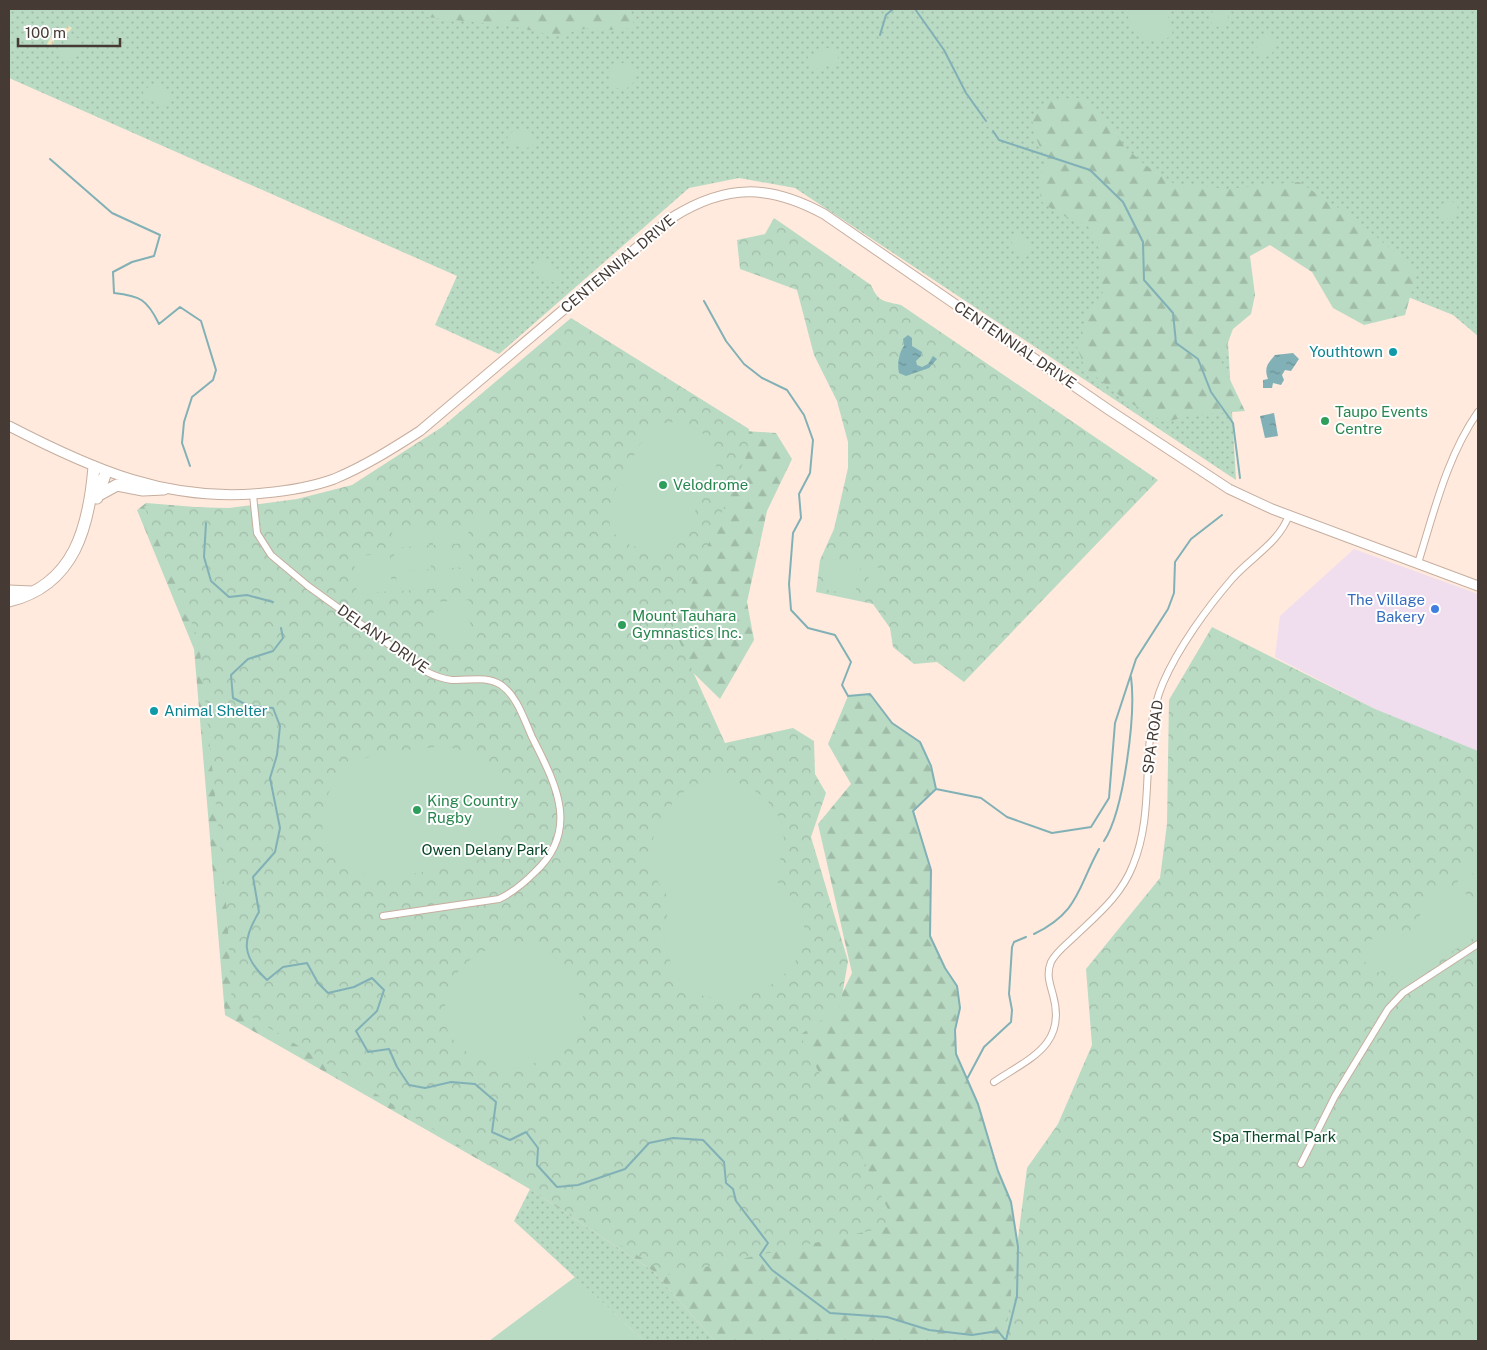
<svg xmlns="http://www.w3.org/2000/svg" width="1487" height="1350" viewBox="0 0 1487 1350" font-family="'Public Sans',sans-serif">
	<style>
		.commercial { fill: #f0deef }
		.grass { fill: url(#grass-dots) }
		.forest { fill: url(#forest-firs) }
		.sand { fill: url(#sand-dots) }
		.park { fill: url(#park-crowns) }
		.pitch { fill: #b9dac3 }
		.water { fill: url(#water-ripples) }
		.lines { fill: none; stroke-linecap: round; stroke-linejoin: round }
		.stream { stroke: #81b1b6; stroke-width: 2 }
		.street-casing { stroke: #c6ae9f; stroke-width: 8 }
		.secondary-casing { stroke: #c6ae9f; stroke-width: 11 }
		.highway-casing { stroke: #c6ae9f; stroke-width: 13 }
		.street { stroke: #fff; stroke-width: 6 }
		.secondary { stroke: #fff; stroke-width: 9 }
		.highway { stroke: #fff; stroke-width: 11 }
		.culture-dot { fill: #0f9aa8; stroke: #fff; stroke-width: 2 }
		.leisure-dot { fill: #2e9e5b; stroke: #fff; stroke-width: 2 }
		.shop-dot { fill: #3f7fe0; stroke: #fff; stroke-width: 2 }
		.labels { text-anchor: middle; stroke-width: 4; stroke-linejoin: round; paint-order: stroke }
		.street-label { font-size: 15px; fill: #453b34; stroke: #fff }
		.culture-label { font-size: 15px; fill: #0d838f; stroke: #fff; text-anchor: end }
		.leisure-label { font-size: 15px; fill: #27864d; stroke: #fff; text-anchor: start }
		.shop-label { font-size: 15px; fill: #366cbe; stroke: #fff; text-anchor: end }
		.park-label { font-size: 15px; fill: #084728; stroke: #fff }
	</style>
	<defs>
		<pattern id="grass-dots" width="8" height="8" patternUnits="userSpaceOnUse" patternTransform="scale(1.25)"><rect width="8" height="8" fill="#b9dac3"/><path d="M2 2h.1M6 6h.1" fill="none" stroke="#a0bca8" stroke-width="1.8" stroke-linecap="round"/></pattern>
		<pattern id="forest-firs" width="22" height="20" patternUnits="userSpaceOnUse" patternTransform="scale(1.25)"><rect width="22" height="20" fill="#b9dac3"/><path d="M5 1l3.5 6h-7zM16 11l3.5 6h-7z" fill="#a0bca8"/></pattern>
		<pattern id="sand-dots" width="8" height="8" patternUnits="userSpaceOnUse" patternTransform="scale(1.25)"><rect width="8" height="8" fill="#efe5c0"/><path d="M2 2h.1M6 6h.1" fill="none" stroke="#cec5a6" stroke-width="1.8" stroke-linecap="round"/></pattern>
		<pattern id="park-crowns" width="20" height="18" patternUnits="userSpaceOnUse" patternTransform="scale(1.25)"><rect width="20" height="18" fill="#b9dac3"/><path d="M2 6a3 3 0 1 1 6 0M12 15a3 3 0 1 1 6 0" fill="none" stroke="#a0bca8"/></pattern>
		<pattern id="water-ripples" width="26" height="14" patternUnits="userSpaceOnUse" patternTransform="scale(1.25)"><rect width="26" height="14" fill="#81b1b6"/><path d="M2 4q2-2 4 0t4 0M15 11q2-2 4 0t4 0" fill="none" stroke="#6b9195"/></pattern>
	</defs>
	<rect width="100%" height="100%" fill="#ffeadd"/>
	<path class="commercial" d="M 1354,549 L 1478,594 L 1478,753 L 1375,709 L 1275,657 L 1280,616 Z"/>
	<path class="grass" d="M 9,9 L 1478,9 L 1478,336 L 1453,315 L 1221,222 L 1236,480 L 795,188 L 739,178 L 689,188 L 499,354 L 435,325 L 457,276 L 9,78 Z
		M 530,1189 L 653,1271 L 715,1341 L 644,1341 L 514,1221 Z"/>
	<path class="forest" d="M 427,9 L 631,9 L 634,28 L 609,30 L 588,28 L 556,36 L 511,26 L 427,17 Z
		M 1082,98 L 1105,117 L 1125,147 L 1145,165 L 1173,183 L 1227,189 L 1299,182 L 1358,221 L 1417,272 L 1405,315 L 1364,325 L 1333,308 L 1312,272 L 1270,245 L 1250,256 L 1255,295 L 1251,314 L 1233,329 L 1221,361 L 1245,411 L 1195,415 L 1164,422 L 1125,400 L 1085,368 L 1077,347 L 1086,316 L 1103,299 L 1098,247 L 1088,226 L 1057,213 L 1041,201 L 1039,178 L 1046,161 L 1034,133 L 1032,118 L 1048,99 Z
		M 730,430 L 776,433 L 792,459 L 767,511 L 747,602 L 754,640 L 720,699 L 674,654 L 674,628 L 646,596 L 667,566 L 698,568 L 737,470 Z
		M 146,503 L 220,509 L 834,1010 L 852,973 L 818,824 L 851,784 L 828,744 L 848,696 L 870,694 L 892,723 L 920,742 L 931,766 L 936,789 L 914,811 L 931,870 L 930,936 L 945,968 L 957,986 L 960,1008 L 955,1030 L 956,1054 L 978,1104 L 998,1171 L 1011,1202 L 1018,1247 L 1005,1341 L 715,1341 L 653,1271 L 530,1189 L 225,1015 L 194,649 L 137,510 Z"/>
	<path class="sand" d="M 69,26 L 72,28 C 69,34 60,35 54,37 L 54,43 L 48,47 L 47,44 L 52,35 Z"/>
	<path class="park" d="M 774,218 L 871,285 C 878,302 884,301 901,305 L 1158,480 L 964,682 L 937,662 L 914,664 L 893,647 L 890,628 L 873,604 L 816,592 L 820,560 L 834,529 L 848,468 L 848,442 L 837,401 L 814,355 L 797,290 L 740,269 L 737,240 L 765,234 Z
		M 571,318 L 749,429 L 747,454 L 673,627 L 725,743 L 793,728 L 814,741 L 815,774 L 826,793 L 811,837 L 848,961 L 840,1007 L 800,1035 L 896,1225 L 669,1275 L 232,1005 L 227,912 L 199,641 L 144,506 L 229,508 L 297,499 L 352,485 L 442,427 Z
		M 1212,627 L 1375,709 L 1478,751 L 1478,1341 L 1005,1341 L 1027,1168 L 1058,1124 L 1092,1045 L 1086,969 L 1160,878 L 1167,824 L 1169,700 Z"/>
	<path class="pitch" d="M 1132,9 L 1164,9 L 1173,27 L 1172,35 L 1166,39 L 1146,39 L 1132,26 L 1128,17 Z
		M1210 18a9 9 0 1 1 18 0a9 9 0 1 1-18 0Z
		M1256 45a10 10 0 1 1 20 0a10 10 0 1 1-20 0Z
		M 76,37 L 81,41 L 80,47 L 70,59 L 62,59 L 58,53 L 58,46 Z
		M 827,48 L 834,48 L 839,53 L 837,63 L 819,69 L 810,67 L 807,62 L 808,57 Z
		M609 76a13 13 0 1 1 26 0a13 13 0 1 1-26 0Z
		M 149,86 C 158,85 166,87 170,96 L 169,102 L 162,106 L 145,98 L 143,92 Z
		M 514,130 L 531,132 L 536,138 L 535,144 L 527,148 L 511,145 L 507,138 Z
		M1440 210a9 9 0 1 1 18 0a9 9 0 1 1-18 0Z
		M 1014,233 L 1020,233 L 1029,241 L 1031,249 L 1029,254 L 1021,255 L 1013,246 L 1011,239 Z
		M 538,259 C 547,259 558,268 561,276 L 559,282 L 549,282 L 536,272 L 534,264 Z
		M 677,422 C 703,425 723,449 714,476 C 711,486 703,497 698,506 C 689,521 682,540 665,547 C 653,552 639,549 628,544 C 590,526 618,484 631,461 C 638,449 643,435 655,427 C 661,423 669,422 677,422 Z
		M 489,517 L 491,534 L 474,536 L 473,518 Z
		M 468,525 L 469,543 L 433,545 L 432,527 Z
		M 428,527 L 429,545 L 393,548 L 392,530 Z
		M 469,549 L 470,567 L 435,569 L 433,551 Z
		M 430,551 L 431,569 L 395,571 L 394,554 Z
		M 390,554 L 391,572 L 355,574 L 354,556 Z
		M 828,558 L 861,565 L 855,595 L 822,589 Z
		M 870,567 L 881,568 L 878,587 L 867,586 Z
		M 471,568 L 472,586 L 436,589 L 435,571 Z
		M 431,571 L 433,589 L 397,591 L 396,573 Z
		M 391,574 L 392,591 L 357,594 L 355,576 Z
		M 469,600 L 470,618 L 434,620 L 433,602 Z
		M 470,620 L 471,637 L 436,640 L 434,622 Z
		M 443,746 C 464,750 488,757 502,774 C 529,810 502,855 464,866 C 439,868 383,882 362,873 C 355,871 343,865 338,861 C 309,833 323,779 357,762 C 378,750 418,750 443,746 Z
		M 718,778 C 769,784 804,830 771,877 C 863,947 742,1031 685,986 C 677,980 674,970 670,960 C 661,937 661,925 673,903 C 661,889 651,873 651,854 C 650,831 672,798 692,786 C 700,782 709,780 718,778 Z
		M 1478,846 L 1478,864 L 1463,890 L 1478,911 L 1478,935 L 1403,983 L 1382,970 L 1380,973 L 1359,958 L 1378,930 L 1399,937 L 1414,930 C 1424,905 1428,894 1455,886 Z
		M 521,941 C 547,947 557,955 571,977 C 586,1001 591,1037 561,1053 C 556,1055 549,1057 543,1059 C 536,1062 527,1067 519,1068 C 497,1072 465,1055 452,1038 C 445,1028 444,1019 445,1006 C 449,965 483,945 521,941 Z
		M 575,1277 L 644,1341 L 489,1341 Z"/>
	<path class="water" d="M 908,335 L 912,338 L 912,346 L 922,352 L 921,356 L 916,361 L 917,365 L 922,367 L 928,364 L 933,356 L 937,359 L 929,368 L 906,376 L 899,373 C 897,365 899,352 904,346 L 903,339 Z
		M 1293,353 L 1299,359 L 1291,371 L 1285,370 L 1282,375 L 1284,380 L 1281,385 L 1273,383 L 1272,388 L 1263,388 L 1263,380 L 1268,379 C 1264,368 1267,364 1275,355 Z
		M 1274,413 L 1278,436 L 1265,438 L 1260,416 Z"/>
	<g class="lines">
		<path class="stream" d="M 915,9 L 944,50 L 966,93 L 986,121
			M 880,35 L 886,15 L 893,9
			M 993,131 L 999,140 L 1090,170 L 1123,202 L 1143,242 L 1144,280 L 1173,313 L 1176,343 L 1198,359 L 1211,392 L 1233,423 L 1240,478
			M 50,159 L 112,213 L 160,235 L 154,256 L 132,262 L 113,272 L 114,293 C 140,296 147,299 159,324 L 180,307 L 201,321 L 216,370 L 213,380 L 192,397 L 184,422 L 182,443 L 190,466
			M 704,301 L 726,341 L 744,364 L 762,378 L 787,390 L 804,415 L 813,440 L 810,473 L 799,494 L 801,518 L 793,533 L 789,584 L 791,610 L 808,628 L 835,635 L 851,662 L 842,685 L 848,696 L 870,694 L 892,723 L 920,742 L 931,766 L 936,789
			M 206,523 L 204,557 L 211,581 L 229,597 L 247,595 L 273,602
			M 281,628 L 283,638 L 273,651 L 248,659 L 231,675 L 233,698 L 249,706 L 273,708 L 280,726 L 277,755 L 270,778 L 280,828 L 275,852 L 253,877 L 259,912 C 242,940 241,956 267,980 L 283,967 L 307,963 L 318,983 L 328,993 L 354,987 L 372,978 L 384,990 L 377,1011 L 356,1031 L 368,1052 L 389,1049 L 397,1067 L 409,1085 L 425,1088 L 451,1082 L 475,1084 L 496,1102 L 492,1132 L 510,1140 L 526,1132 L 538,1148 L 537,1165 L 557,1187 L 578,1185 L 625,1169 L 649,1143 L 673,1138 L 703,1140 L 724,1162 L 726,1183 L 733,1189 L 736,1201 L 768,1243 L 760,1255 L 772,1270 L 830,1313 L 887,1317 L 929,1330 L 972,1335 L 998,1331 L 1006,1341
			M 936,789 L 913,811 L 931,870 L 930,936 L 945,968 L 957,986 L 960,1008 L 955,1030 L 956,1054 L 978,1104 L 998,1171 L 1011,1202 L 1018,1247 L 1017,1296 L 1006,1340
			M 936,789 L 981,798 L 1007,817 L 1052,833 L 1091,827 L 1109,798 L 1115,723 L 1136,659 L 1168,609 L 1174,593 L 1175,562 L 1191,539 L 1222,515
			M 1104,841 C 1124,811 1136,714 1131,677
			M 1034,934 C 1079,912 1077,889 1099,849
			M 967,1079 L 984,1047 L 1011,1022 L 1012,1010 L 1009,994 L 1012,947 L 1014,942 L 1026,937"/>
		<g class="street-casing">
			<path id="street" d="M 253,495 L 257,533 L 271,555 L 308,586 L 427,672 C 435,676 443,679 452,680 C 469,681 486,675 501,685 C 517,696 524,719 532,737 C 555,783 581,829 535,872 C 524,883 514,892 499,899 L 383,916
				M 1418,563 C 1434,512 1447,456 1478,412
				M 994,1082 C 1030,1058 1067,1045 1053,995 C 1050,984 1046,974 1051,962 C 1056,952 1066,945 1074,937 C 1097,915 1121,896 1133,865 C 1157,807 1138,741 1163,683 C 1178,648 1207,608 1232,579 C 1250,558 1279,543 1289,515
				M 1301,1164 L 1335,1096 L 1388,1009 L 1403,993 L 1478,944"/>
		</g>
		<g class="secondary-casing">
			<path id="secondary" d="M 9,426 C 92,469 168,503 264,493 C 287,491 312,487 334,479 C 365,466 392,449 420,431 L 673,217 C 726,184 769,184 824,214 L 1109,410 L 1229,489 L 1272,509 L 1478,586"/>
		</g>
		<g class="highway-casing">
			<path id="highway" d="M 97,496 L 117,485 L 143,490 L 164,489
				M 97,498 L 106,472
				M 9,591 L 32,592
				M 9,601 C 75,585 89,526 94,467"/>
		</g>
		<use href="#street" class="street"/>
		<use href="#secondary" class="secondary"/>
		<use href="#highway" class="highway"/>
	</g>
	<g class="culture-dot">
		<circle cx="1393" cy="352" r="5"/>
		<circle cx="154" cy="711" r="5"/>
	</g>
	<g class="leisure-dot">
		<circle cx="1325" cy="421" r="5"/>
		<circle cx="663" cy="485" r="5"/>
		<circle cx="622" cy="625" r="5"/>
		<circle cx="417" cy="810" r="5"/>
	</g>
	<circle class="shop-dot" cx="1435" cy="609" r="5"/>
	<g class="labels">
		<g class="street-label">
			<text transform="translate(618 264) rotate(-40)" y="5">CENTENNIAL DRIVE</text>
			<text transform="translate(1015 345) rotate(34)" y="5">CENTENNIAL DRIVE</text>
			<text transform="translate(383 639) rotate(35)" y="5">DELANY DRIVE</text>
			<text transform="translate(1153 737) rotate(-82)" y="5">SPA ROAD</text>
		</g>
		<g class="culture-label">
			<text x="1383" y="357">Youthtown</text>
			<text x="164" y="716" text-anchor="start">Animal Shelter</text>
		</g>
		<g class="leisure-label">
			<text x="1335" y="417">Taupo Events<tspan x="1335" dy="17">Centre</tspan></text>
			<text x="673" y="490">Velodrome</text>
			<text x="632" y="621">Mount Tauhara<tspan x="632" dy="17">Gymnastics Inc.</tspan></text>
			<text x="427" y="806">King Country<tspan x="427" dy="17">Rugby</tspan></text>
		</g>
		<g class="shop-label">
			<text x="1425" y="605">The Village<tspan x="1425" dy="17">Bakery</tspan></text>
		</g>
		<g class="park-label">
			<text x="485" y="855">Owen Delany Park</text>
			<text x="1274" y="1142">Spa Thermal Park</text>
		</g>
	</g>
	<rect width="1487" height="1350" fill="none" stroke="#453b34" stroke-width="20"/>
	<path d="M18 38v8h102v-8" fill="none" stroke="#453b34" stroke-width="2.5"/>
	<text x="25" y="38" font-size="15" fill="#453b34" stroke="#ffffff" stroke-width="4" paint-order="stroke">100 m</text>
</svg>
